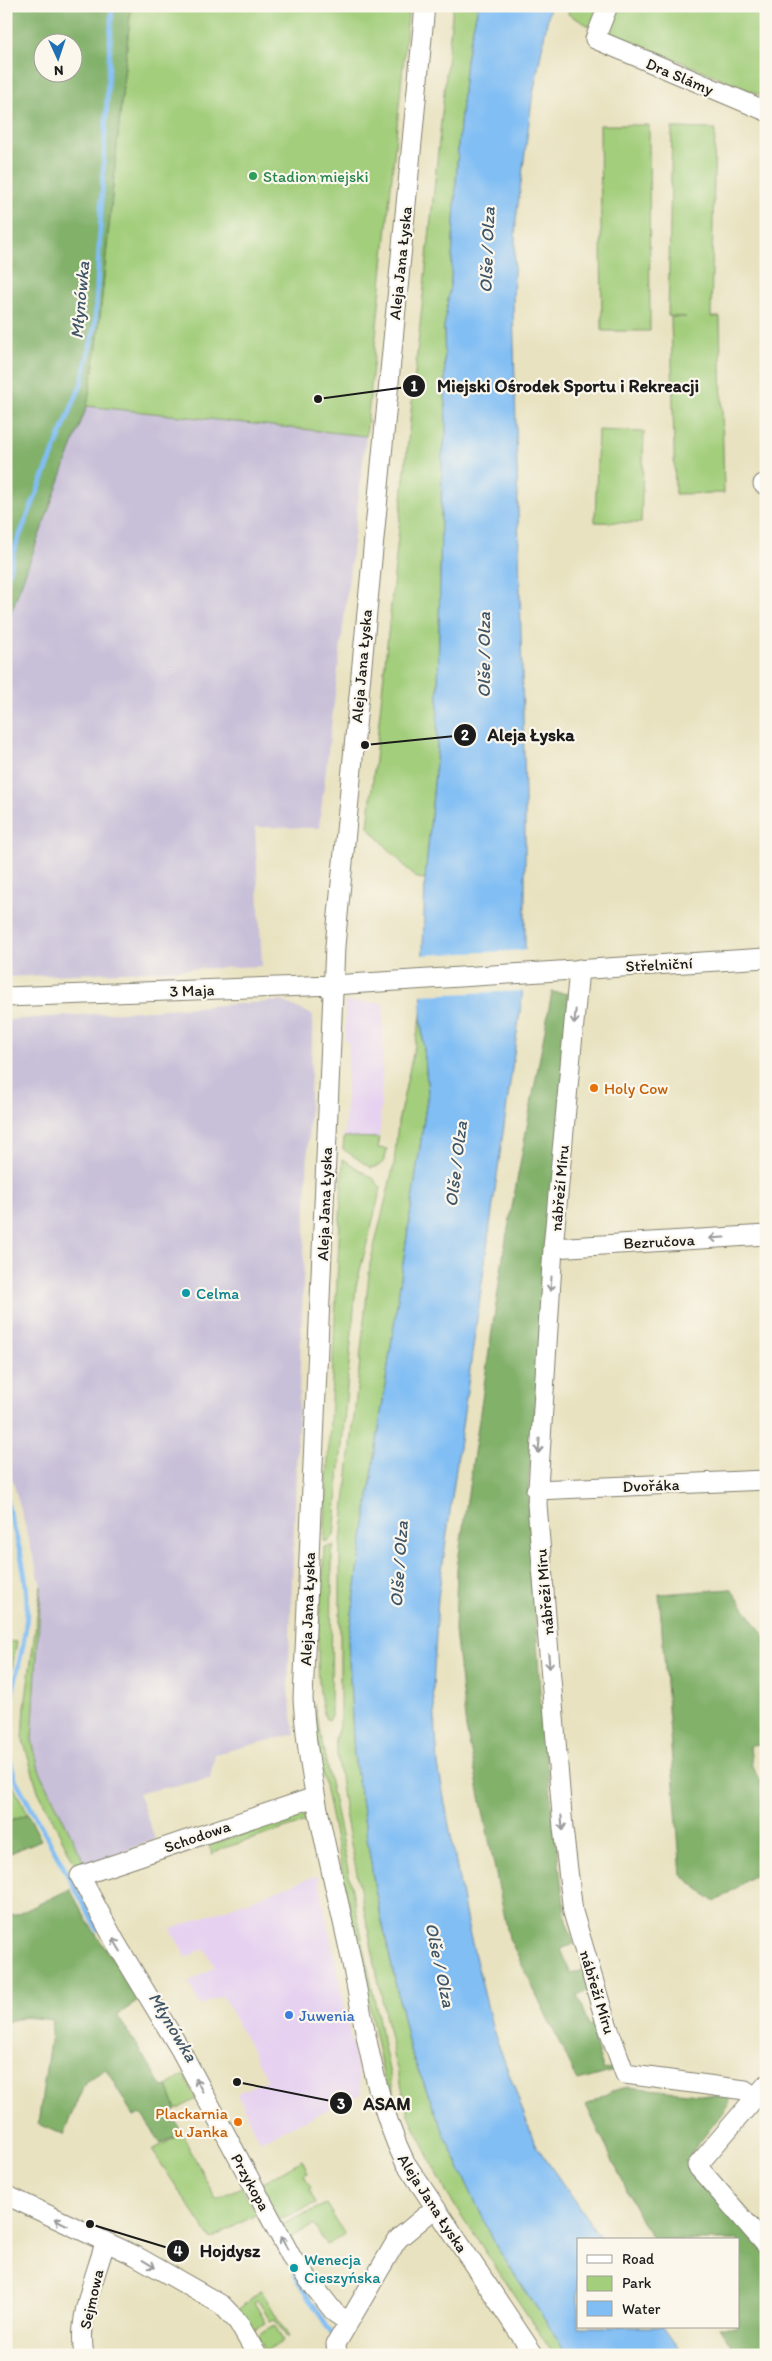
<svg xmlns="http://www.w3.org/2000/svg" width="772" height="2361" viewBox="0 0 772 2361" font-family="Itim,sans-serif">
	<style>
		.built { fill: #e6d2f0 }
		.industrial { fill: #c8bfd8 }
		.green { fill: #a3ce7b; stroke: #60754c }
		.forest { fill: #82b16b; stroke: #4f6644; fill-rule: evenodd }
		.water { fill: #81bef4; stroke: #4e6d88 }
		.pier { fill: #e8e2c0 }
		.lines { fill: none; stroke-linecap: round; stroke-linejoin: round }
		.stream { stroke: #81bef4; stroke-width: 5 }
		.minor-casing { stroke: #827f6e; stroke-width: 21 }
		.minor { stroke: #fff; stroke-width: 19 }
		.oneway { stroke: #999 }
		.leisure-dot { fill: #2e9e5b; stroke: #fbf7ec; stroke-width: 2 }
		.food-dot { fill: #e8710a; stroke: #fbf7ec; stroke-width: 2 }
		.culture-dot { fill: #0f9aa8; stroke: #fbf7ec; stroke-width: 2 }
		.shop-dot { fill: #3f7fe0; stroke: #fbf7ec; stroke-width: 2 }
		.labels { text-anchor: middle; stroke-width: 4.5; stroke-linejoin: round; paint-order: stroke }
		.street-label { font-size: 16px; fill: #1c1c1c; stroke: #fbf7ec }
		.leisure-label { font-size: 16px; fill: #27864d; stroke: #fbf7ec; text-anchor: start }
		.food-label { font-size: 16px; fill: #c56008; stroke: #fbf7ec; text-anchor: start }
		.culture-label { font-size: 16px; fill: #0d838f; stroke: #fbf7ec; text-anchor: start }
		.shop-label { font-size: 16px; fill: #366cbe; stroke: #fbf7ec; text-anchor: start }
		.water-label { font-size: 18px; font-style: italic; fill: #3f5568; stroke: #fbf7ec }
		.leader { fill: none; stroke: #1c1c1c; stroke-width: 2 }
		.callout-dot { fill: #1c1c1c; stroke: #fbf7ec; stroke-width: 2 }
		.mark-label { font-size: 15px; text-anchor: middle; font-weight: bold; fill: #fff }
		.callout-label { font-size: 18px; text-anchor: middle; font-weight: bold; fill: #1c1c1c; stroke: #fbf7ec; stroke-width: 4.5; stroke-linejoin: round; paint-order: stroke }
	</style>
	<rect width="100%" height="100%" fill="#fbf7ec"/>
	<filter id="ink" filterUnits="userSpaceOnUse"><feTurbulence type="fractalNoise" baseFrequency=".02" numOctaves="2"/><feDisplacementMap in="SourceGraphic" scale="10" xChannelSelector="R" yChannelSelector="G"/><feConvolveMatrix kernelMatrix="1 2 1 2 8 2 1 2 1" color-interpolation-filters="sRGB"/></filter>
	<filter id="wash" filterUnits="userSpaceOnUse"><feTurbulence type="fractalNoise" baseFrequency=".0096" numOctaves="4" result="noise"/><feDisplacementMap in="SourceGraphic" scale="20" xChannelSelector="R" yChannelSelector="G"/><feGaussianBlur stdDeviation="1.12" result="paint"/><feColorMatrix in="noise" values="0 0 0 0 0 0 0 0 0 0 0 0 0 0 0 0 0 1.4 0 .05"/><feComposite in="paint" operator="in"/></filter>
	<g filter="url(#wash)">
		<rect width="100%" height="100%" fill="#e8e2c0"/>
		<path class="built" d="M 345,1002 L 384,1003 L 380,1138 L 344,1137 L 349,1042 L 345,1042 Z
			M 318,1875 L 362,2094 L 260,2141 L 237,2093 L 268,2080 L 222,1995 L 201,2006 L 188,1983 L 215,1967 L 204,1948 L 186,1958 L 171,1929 Z"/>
		<path class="industrial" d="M 87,406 L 366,436 L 319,828 L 255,827 L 262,966 L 6,977 L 7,623 Z
			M 282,1001 L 313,1015 L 288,1691 L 295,1734 L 215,1754 L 210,1779 L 138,1793 L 155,1839 L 84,1868 L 82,1858 L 39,1769 L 32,1740 L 41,1586 L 6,1455 L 6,1020 Z"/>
		<path class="green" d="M 131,6 L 409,6 L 366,436 L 87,406 L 97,346 Z
			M 453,6 L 478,6 L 466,59 L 458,147 L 451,279 L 444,328 L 446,432 L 442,457 L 437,751 L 425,880 L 415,877 L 368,827 Z
			M 569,6 L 601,6 L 593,28 L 568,14 Z
			M 615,6 L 766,6 L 766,97 L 605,30 Z
			M 600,125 L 649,125 L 650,331 L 602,331 Z
			M 672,128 L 715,129 L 711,317 L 720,317 L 724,493 L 675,494 L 671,317 L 686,317 L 668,316 Z
			M 598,430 L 644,432 L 641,523 L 595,522 Z
			M 421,1017 L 428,1092 L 348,1641 L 354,1755 L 375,1889 L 410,2050 L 451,2150 L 496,2246 L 568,2355 L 554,2355 L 447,2194 L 409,2115 L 393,2054 L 345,1814 L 335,1739 L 340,1723 L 340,1551 L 370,1264 L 394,1165 L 398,1122 Z
			M 344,1137 L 380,1138 L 378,1148 L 387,1149 C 385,1161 383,1166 371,1168 L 343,1149 Z
			M 343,1159 L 374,1179 L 381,1188 L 356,1286 L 334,1536 L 329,1541 L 324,1541 Z
			M 334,1546 L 332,1552 L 331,1716 L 328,1720 L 325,1718 C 311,1668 322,1600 324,1547 Z
			M 41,1586 L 32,1740 L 39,1769 L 82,1858 L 84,1868 L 78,1870 L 38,1791 L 23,1740 L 25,1706 Z
			M 6,1641 L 17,1642 L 6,1700 Z
			M 314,1704 L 400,2124 L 397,2125 L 383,2074 L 321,1766 L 316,1734 Z
			M 6,1763 L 9,1778 L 28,1814 L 6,1822 Z
			M 302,1813 L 306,1822 L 224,1848 L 212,1854 L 209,1845 Z
			M 184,2075 L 196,2099 L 176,2110 L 167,2086 Z
			M 182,2134 L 216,2199 L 241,2187 L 257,2214 L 211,2239 L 152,2150 Z
			M 302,2160 L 308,2173 L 304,2175 L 311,2188 L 309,2189 L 316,2203 L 279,2220 L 258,2185 Z
			M 326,2204 L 345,2235 L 326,2245 L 314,2225 L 289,2238 L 279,2226 Z
			M 261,2290 L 289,2337 L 287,2338 L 275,2319 L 270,2321 L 258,2300 L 254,2302 L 266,2323 L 253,2330 L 239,2309 Z
			M 275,2325 L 283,2341 L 266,2352 L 257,2335 Z"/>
		<path class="forest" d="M 6,6 L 131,6 L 97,346 L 87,406 L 7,623 L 6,631 ZM 42,42 L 72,42 L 72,72 L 42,72 Z
			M 552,992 L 572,994 L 528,1487 L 542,1725 L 566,1921 L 574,1944 L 561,1949 L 571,1974 L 583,1970 L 590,1990 L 577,1995 L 589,2026 L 601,2022 L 605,2033 L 593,2038 L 604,2070 L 617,2066 L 618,2070 L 578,2081 L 509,1938 L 466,1728 L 455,1630 L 457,1568 L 504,1250 Z
			M 731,1589 L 766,1638 L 766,1739 L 761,1745 L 750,1746 L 752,1766 L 760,1781 L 762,1818 L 766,1821 L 766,1867 L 715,1902 L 681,1875 L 659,1594 Z
			M 28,1814 L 41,1840 L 6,1855 L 6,1822 Z
			M 70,1889 L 87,1921 L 140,2000 L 117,2015 L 163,2087 L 167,2086 L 176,2110 L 172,2113 L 182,2134 L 161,2143 L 141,2114 L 134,2117 L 106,2069 L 85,2082 L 63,2135 L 38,2124 L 53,2020 L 25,2017 L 6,2022 L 6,1916 L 16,1915 Z
			M 628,2087 L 728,2097 L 730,2103 L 685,2161 L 766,2253 L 766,2355 L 738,2355 L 719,2327 L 738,2327 L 738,2240 L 655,2240 L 642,2222 L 586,2105 L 612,2091 Z"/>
		<path class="water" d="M 478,6 L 550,6 L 532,100 L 516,220 L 513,302 L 525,797 L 525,952 L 522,997 L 438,1598 L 433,1688 L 438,1765 L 467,1923 L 493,2030 L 535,2144 L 602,2240 L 578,2240 L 578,2327 L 663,2327 L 683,2355 L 568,2355 L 496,2246 L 451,2150 L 410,2050 L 375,1889 L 354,1755 L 348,1641 L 428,1092 L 421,1017 L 425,880 L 437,751 L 442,457 L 446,432 L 444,328 L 451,279 L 458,147 L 466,59 Z"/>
		<path class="pier" d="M 527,950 L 525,991 L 419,995 L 421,955 Z"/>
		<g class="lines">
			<path class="stream" d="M 6,583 L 15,547 L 82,382 L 95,325 L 112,6
				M 6,1500 C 16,1536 28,1572 27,1609 C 26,1650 10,1689 6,1730
				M 6,1730 L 7,1749 L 15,1779 L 98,1930
				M 295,2276 L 331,2332"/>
		</g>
	</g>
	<g filter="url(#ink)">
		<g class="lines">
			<g class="minor-casing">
				<path id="minor" d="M 425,6 L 335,946 L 303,1699 C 308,1784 331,1866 349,1949 C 364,2020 373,2097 405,2162 L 534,2355
					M 608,6 L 595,39 L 766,111
					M 763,484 L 766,484
					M 579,969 L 553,1248 L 537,1504 L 563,1828 L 573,1912 L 604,2016 L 625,2074 L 745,2090 L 755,2097
					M 6,997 L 333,985 L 766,958
					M 553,1248 L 766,1235
					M 536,1490 L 766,1480
					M 315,1797 L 80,1876 L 116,1943 L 180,2049 L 293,2260 L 335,2313 L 347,2321
					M 766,2085 L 697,2166 L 766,2245
					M 6,2195 L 136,2256 L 222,2305 L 238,2322 L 257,2355
					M 84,2355 C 77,2318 95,2278 105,2243
					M 337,2355 L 336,2344 L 394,2245 L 398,2239 L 435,2208"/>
			</g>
			<use href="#minor" class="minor"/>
		</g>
		<defs><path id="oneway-shaft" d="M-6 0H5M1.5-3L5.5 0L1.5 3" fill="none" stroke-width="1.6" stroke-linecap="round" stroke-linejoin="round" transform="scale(1.25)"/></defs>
		<g class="oneway">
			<use href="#oneway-shaft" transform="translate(575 1017) rotate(95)"/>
			<use href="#oneway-shaft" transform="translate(717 1238) rotate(177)"/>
			<use href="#oneway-shaft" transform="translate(551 1284) rotate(94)"/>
			<use href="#oneway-shaft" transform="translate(539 1446) rotate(94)"/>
			<use href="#oneway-shaft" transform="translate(549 1661) rotate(85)"/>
			<use href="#oneway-shaft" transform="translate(562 1823) rotate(85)"/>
			<use href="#oneway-shaft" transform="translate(117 1945) rotate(-121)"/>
			<use href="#oneway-shaft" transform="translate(199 2085) rotate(-118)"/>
			<use href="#oneway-shaft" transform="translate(61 2222) rotate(-154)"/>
			<use href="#oneway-shaft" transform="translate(284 2243) rotate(-119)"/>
			<use href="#oneway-shaft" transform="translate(149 2264) rotate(31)"/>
		</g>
	</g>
	<circle class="leisure-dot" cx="253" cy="176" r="5"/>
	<g class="food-dot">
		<circle cx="594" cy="1088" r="5"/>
		<circle cx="238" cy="2122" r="5"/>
	</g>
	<g class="culture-dot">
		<circle cx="186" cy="1293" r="5"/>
		<circle cx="294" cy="2268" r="5"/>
	</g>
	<circle class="shop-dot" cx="289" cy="2015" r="5"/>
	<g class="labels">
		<g class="street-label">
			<text transform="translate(680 76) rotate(23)" y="6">Dra Slámy</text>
			<text transform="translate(400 263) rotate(-84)" y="6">Aleja Jana Łyska</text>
			<text transform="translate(361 666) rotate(-85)" y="6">Aleja Jana Łyska</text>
			<text transform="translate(659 964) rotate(-3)" y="6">Střelniční</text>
			<text transform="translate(192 990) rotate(-2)" y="6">3 Maja</text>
			<text transform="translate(559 1188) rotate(-85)" y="6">nábřeží Míru</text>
			<text transform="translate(324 1204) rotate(-88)" y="6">Aleja Jana Łyska</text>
			<text transform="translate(659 1241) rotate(-3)" y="6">Bezručova</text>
			<text transform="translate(651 1485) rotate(-2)" y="6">Dvořáka</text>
			<text transform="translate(544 1592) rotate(-95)" y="6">nábřeží Míru</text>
			<text transform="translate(307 1609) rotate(-88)" y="6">Aleja Jana Łyska</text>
			<text transform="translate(197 1836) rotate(-19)" y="6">Schodowa</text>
			<text transform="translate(598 1992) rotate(73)" y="6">nábřeží Míru</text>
			<text transform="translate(251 2182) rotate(61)" y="6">Przykopa</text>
			<text transform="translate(433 2203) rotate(57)" y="6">Aleja Jana Łyska</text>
			<text transform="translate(91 2299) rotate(-77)" y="6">Sejmowa</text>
		</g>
		<g class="leisure-label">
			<text x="263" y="182">Stadion miejski</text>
		</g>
		<g class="food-label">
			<text x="604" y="1094">Holy Cow</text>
			<text x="228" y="2119" text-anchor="end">Plackarnia<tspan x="228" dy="18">u Janka</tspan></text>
		</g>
		<g class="culture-label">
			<text x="196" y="1299">Celma</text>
			<text x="304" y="2265">Wenecja<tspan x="304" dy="18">Cieszyńska</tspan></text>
		</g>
		<g class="shop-label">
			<text x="299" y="2021">Juwenia</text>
		</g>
		<g class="water-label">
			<text transform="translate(487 250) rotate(-88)" y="6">Olše / Olza</text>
			<text transform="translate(80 300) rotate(-85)" y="6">Młynówka</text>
			<text transform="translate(484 655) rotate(-90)" y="6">Olše / Olza</text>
			<text transform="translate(456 1164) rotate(-83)" y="6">Olše / Olza</text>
			<text transform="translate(399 1564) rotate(-86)" y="6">Olše / Olza</text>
			<text transform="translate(440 1965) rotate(78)" y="6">Olše / Olza</text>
			<text transform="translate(173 2027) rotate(59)" y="6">Młynówka</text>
		</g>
	</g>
	<path class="leader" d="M318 399L414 386M365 745L465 735M237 2082L341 2103M90 2224L178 2251"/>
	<g class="callout-dot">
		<circle cx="318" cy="399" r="5"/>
		<circle cx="365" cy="745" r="5"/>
		<circle cx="237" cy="2082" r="5"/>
		<circle cx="90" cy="2224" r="5"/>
		<circle cx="414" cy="386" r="12"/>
		<circle cx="465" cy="735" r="12"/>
		<circle cx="341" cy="2103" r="12"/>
		<circle cx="178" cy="2251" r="12"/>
	</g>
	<g class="mark-label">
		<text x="414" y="391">1</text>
		<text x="465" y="740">2</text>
		<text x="341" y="2109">3</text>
		<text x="178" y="2256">4</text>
	</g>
	<g class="callout-label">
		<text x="568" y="392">Miejski Ośrodek Sportu i Rekreacji</text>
		<text x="531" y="741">Aleja Łyska</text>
		<text x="387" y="2110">ASAM</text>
		<text x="230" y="2257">Hojdysz</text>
	</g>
	<rect width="772" height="2361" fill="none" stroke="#fbf7ec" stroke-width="25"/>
	<rect x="577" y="2238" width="162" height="90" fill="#fbf7ec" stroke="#a29f99"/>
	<rect x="587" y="2255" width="25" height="8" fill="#ffffff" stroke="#a29f99"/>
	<text x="622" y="2264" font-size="15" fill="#1c1c1c">Road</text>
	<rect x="587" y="2276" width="25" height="15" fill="#a3ce7b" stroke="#a29f99"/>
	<text x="622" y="2288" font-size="15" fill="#1c1c1c">Park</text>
	<rect x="587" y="2301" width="25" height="15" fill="#81bef4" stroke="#a29f99"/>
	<text x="622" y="2314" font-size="15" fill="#1c1c1c">Water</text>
	<g transform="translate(58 58) rotate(177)"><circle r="24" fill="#fbf7ec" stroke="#a29f99"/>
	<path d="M0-4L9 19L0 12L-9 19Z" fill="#1f6fb2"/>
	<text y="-8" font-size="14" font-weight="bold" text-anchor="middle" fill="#1c1c1c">N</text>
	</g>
</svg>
